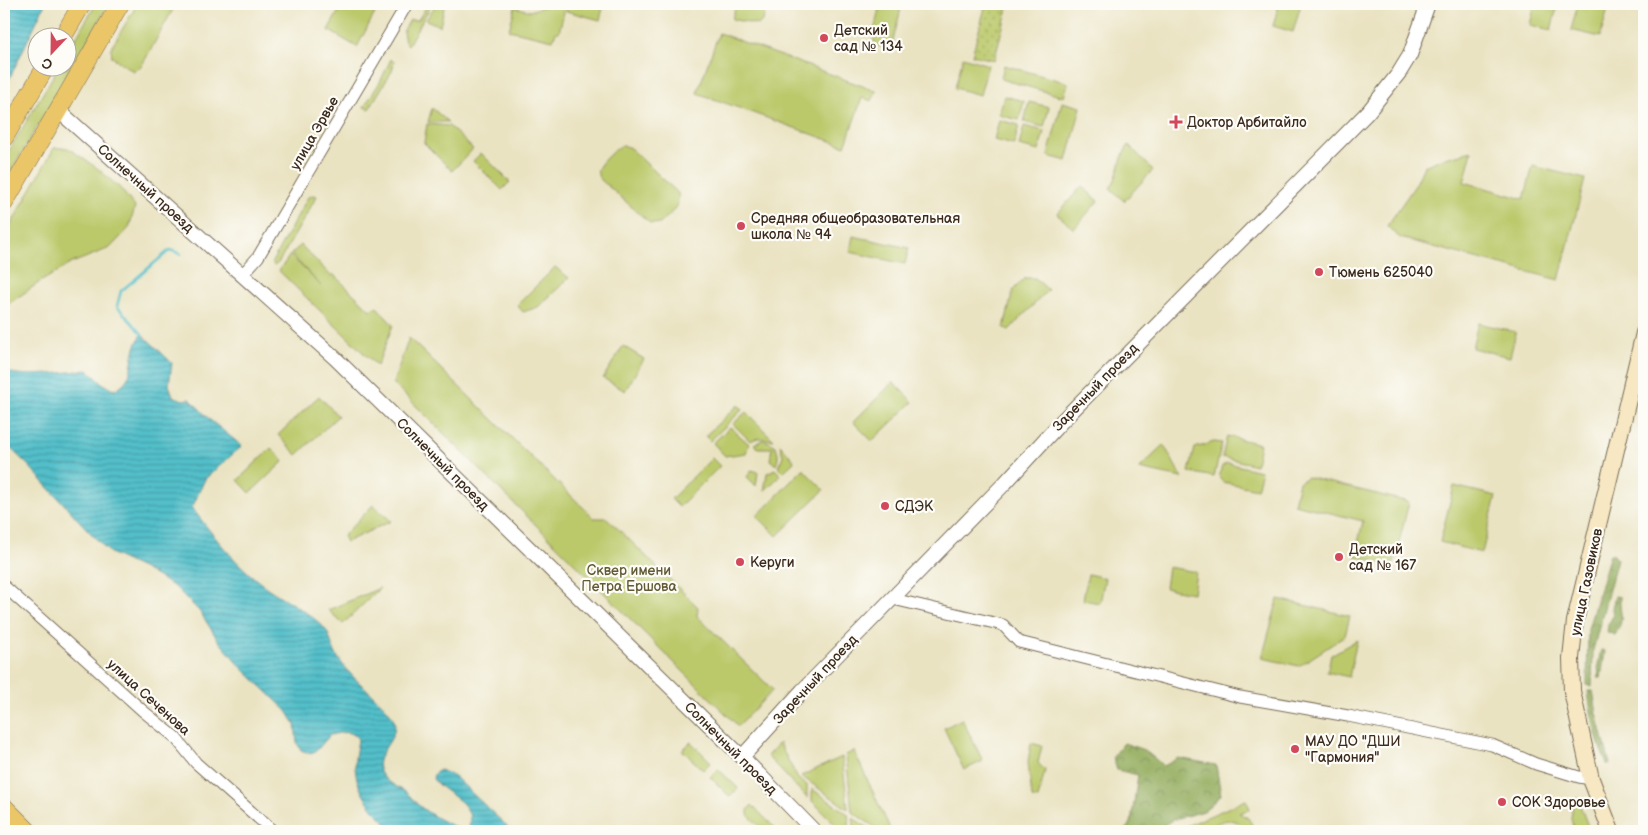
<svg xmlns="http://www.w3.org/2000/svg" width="1648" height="835" viewBox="0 0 1648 835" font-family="'Balsamiq Sans',sans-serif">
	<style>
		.green { fill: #bbc96b; stroke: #7b7a44 }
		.forest { fill: url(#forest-crowns); stroke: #686c3e }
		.garden { fill: url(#garden-dots); stroke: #7b7a44 }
		.water { fill: url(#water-rules); stroke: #467474 }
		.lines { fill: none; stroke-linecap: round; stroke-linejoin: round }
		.stream { stroke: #52bfca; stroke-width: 2.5 }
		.minor-casing { stroke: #786b57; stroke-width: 13 }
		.tertiary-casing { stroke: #786b57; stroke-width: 16 }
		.secondary-casing { stroke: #786b57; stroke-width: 18 }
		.primary-casing { stroke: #786b57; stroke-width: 19 }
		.minor { stroke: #fff; stroke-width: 11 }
		.tertiary { stroke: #fff; stroke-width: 14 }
		.secondary { stroke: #f7e8c3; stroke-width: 16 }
		.primary { stroke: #ebc669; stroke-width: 18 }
		.poi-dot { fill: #d1495b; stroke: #fdfcf7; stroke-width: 2 }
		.labels { text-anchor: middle; stroke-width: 4.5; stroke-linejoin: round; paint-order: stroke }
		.poi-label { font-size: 14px; fill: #3b2a1e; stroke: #fdfcf7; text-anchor: start }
		.street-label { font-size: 14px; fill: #3b2a1e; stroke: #fdfcf7 }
		.park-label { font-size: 14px; fill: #615a35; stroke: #fdfcf7 }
	</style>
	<defs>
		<pattern id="forest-crowns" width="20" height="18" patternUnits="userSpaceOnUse" patternTransform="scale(1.25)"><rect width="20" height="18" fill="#94ad5f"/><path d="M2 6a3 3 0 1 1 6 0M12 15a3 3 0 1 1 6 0" fill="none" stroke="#7a8d4e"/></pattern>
		<pattern id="garden-dots" width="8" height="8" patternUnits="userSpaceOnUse" patternTransform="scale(1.25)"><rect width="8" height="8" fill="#bbc96b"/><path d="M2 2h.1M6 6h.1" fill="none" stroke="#99a357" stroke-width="1.8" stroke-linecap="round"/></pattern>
		<pattern id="water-rules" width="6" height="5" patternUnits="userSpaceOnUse" patternTransform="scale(1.25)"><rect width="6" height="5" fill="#52bfca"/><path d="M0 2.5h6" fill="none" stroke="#459ba3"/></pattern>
	</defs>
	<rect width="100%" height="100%" fill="#fdfcf7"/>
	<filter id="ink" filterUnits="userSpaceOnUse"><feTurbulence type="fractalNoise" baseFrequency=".02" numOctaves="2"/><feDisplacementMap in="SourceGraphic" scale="10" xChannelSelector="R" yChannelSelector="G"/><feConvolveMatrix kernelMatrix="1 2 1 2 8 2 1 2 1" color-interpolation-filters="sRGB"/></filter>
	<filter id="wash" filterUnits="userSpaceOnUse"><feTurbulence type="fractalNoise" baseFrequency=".0096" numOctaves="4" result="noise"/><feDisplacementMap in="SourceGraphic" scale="20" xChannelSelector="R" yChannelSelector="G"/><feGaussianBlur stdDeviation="1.12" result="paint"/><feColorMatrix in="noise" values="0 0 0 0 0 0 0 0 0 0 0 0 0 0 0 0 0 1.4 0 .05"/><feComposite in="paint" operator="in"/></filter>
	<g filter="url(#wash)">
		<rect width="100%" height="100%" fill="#eae3c2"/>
		<path class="green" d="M 96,4 L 109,4 L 4,183 L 4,159 L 58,68 L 68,68 L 68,51 Z
			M 136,4 L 176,4 L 141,67 L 133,71 L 112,57 L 111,48 L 135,8 Z
			M 343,4 L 359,4 L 375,13 L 357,47 L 328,30 Z
			M 428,4 L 432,4 L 408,45 L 405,42 L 403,32 L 410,20 L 418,20 Z
			M 436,4 L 445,4 L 440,26 L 426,20 Z
			M 551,4 L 566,4 L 559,32 L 556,32 L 553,40 L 509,30 L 515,7 L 530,11 Z
			M 568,4 L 604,4 L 600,20 L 566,11 Z
			M 736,4 L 767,4 L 763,20 L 758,25 L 732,19 Z
			M 880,4 L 902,4 L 891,49 L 875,45 L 873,36 Z
			M 1279,4 L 1301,4 L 1293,32 L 1273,26 Z
			M 1535,4 L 1558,4 L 1551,30 L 1530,25 Z
			M 1578,4 L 1587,4 L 1608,9 L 1600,37 L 1571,30 Z
			M 719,33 L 876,91 L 872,101 L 862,98 L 845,146 L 697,93 Z
			M 963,57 L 988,65 L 980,95 L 955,88 Z
			M 391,59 L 394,62 L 392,71 L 369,109 L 364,107 L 380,82 Z
			M 1004,65 L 1068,83 L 1064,97 L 1001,79 Z
			M 1004,96 L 1024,101 L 1019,120 L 999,115 Z
			M 1029,102 L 1049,107 L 1044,127 L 1024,122 Z
			M 1062,102 L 1081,107 L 1067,161 L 1048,156 Z
			M 432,108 L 448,122 L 428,122 Z
			M 999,120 L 1019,125 L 1014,145 L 994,140 Z
			M 427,124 L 449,126 L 473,149 L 452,171 L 424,143 Z
			M 1024,126 L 1044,131 L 1039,151 L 1019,146 Z
			M 623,145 L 630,148 L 678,193 C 681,206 669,215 660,224 L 650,223 L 599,178 C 598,174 597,173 598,169 C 600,163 616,147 623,145 Z
			M 1129,145 L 1153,170 L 1124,201 L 1110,188 C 1120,176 1118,158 1129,145 Z
			M 54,148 L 68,148 L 97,168 L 120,188 L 135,207 L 129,228 L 110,248 L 72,263 L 40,282 L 4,307 L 4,237 Z
			M 1472,151 L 1464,182 L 1524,199 L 1533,166 L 1585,179 L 1559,280 L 1400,238 L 1387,226 L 1416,184 L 1424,166 L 1441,159 Z
			M 481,153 L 510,182 L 502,190 L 473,161 Z
			M 1082,186 L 1098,201 L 1074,229 L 1057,214 Z
			M 313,195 L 317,196 L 279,262 L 274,266 L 272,262 L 308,197 Z
			M 853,236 L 909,248 L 905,264 L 850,252 Z
			M 301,245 L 331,276 L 333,274 L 370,310 L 377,307 L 393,325 L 377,366 L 279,271 L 290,255 L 321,286 L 291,254 Z
			M 555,267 L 569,278 L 538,307 L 523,312 L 517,305 Z
			M 1025,278 L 1035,278 L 1048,290 L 1009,330 L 1004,328 L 1013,290 Z
			M 1478,323 L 1516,332 L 1510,357 L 1472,348 Z
			M 409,338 L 594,518 L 607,518 L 698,607 L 697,616 L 773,690 L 738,726 L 393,383 Z
			M 623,346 L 644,359 L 625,391 L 603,378 Z
			M 893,382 L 913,402 L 872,441 L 853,422 Z
			M 319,396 L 338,416 L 297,455 L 278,435 Z
			M 737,406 L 739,406 L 743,409 L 710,441 L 706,437 L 706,435 Z
			M 746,412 L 774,440 L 758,438 L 750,441 L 733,424 Z
			M 730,427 L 749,444 L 746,453 L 725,456 L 713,443 Z
			M 1227,436 L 1260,444 L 1256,465 L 1222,457 Z
			M 763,440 C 777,443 781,452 776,465 L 770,460 L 772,448 L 758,448 L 754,444 Z
			M 1214,442 L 1222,443 L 1214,477 L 1189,472 L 1195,448 Z
			M 780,445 L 793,459 L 794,462 L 783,472 L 778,467 L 783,456 Z
			M 1164,445 L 1182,478 L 1139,469 Z
			M 271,448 L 284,461 L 250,493 L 238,480 Z
			M 712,458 L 720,466 L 679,507 L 671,499 Z
			M 1228,463 L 1260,471 L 1261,474 L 1257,489 L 1223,482 C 1217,478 1220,473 1222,466 Z
			M 775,469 L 781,475 L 764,491 L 767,473 Z
			M 803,469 L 824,490 L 777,536 L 757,516 Z
			M 752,470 L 758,472 L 756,486 L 747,477 Z
			M 1307,477 L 1409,502 L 1393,566 L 1355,556 L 1363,521 L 1294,504 L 1299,482 Z
			M 1454,486 L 1496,496 L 1482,553 L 1440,542 Z
			M 373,505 L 391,521 L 346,542 L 343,536 Z
			M 1168,567 L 1196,572 L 1193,593 L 1165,588 Z
			M 1088,574 L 1105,578 L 1100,603 L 1083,600 Z
			M 380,588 L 343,624 L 328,610 Z
			M 1278,599 L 1350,616 L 1345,636 L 1299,666 L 1262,658 Z
			M 1357,640 L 1349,677 L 1327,672 L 1331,655 Z
			M 962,719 L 983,761 L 964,770 L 944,728 Z
			M 691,742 L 711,762 L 703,770 L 682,750 Z
			M 779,743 L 798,779 L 807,785 L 807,798 L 767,756 Z
			M 1031,743 L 1042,746 L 1038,763 L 1045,770 L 1038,799 L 1032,798 L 1028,762 Z
			M 854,751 L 891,831 L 881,831 L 852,812 L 846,755 Z
			M 842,757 L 848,809 L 801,776 Z
			M 718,769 L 738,788 L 730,797 L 710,777 Z
			M 812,789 L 848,814 L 850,831 L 842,831 L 812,801 Z
			M 1577,798 L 1590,831 L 1574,831 L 1571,819 L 1573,800 Z
			M 1246,800 L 1250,809 L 1239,813 L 1248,818 L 1256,831 L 1247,831 C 1232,810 1217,825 1200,830 C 1193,833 1183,831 1175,831 Z
			M 752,805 L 775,828 L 771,831 L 764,831 L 748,815 L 748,810 Z
			M 853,818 L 873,831 L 855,831 Z"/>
		<path class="forest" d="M 1610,554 L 1613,554 L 1617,559 L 1593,650 L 1592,687 L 1587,685 L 1588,629 Z
			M 1615,596 L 1620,597 C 1619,615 1626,617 1615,635 L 1607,632 L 1608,625 L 1613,616 L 1612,608 Z
			M 1601,650 L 1605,651 L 1601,678 L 1599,678 L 1598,664 Z
			M 1588,691 L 1593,691 L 1597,714 L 1610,764 L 1607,764 C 1596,741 1591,716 1588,691 Z
			M 1124,743 L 1144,750 L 1164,766 L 1178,758 L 1216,765 L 1221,795 L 1204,811 L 1172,820 L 1155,831 L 1124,831 L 1131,823 L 1138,775 L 1117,770 L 1113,757 Z"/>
		<path class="garden" d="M 986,4 L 1009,4 L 994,60 L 972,55 Z"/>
		<path class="water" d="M 4,4 L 45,4 L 4,90 Z
			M 142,334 L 172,363 L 169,385 L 173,396 L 183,400 L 190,399 L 210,420 L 242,446 L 205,479 L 192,508 C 212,534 232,560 258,581 C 276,596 313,613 326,630 C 331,637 331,647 336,654 C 339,660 343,665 347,670 C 360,686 380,698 392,716 C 404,737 374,751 379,769 C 382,780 394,785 404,791 C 409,794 413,800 417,804 C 430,815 447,824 463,830 L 469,828 C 476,801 446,796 433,779 L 434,774 L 440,770 L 455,777 L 512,831 L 395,831 C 376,814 356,793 355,766 C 354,757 357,748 358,739 C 351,729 340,733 330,735 L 316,751 L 309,753 L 301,750 L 297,743 L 295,724 L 287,711 L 243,669 L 218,640 L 200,612 L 175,587 L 144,569 L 110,553 L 84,526 L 29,466 L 4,442 L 4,371 C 26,379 64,372 88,370 L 102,383 L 114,390 C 135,379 129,367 135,348 C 136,343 140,338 142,334 Z"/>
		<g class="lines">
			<path class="stream" d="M 142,334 L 117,306 L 121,291 L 170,250 L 181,254"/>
		</g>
	</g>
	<g filter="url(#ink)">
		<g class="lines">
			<g class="minor-casing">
				<path id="minor" d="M 243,274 L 258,257 L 407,4
					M 4,586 L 143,711 L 175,737 L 196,763 L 273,831
					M 893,599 L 1003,625 L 1019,642 L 1240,697 L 1348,716 L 1492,745 L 1536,764 L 1579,777 L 1591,779"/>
			</g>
			<g class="tertiary-casing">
				<path id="tertiary" d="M 58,110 L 335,358 L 742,757 L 814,831
					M 742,757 L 803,690 L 1005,483 L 1061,422 L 1368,112 L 1399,73 L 1410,55 L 1428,4"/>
			</g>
			<g class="secondary-casing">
				<path id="secondary" d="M 1611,831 L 1591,779 L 1572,691 L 1571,658 L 1575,621 L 1644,333"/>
			</g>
			<g class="primary-casing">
				<path id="primary" d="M 62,38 L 82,4
					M 4,138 L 45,68
					M 4,203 L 120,4
					M 4,807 L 28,831"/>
			</g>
			<use href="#minor" class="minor"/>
			<use href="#tertiary" class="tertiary"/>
			<use href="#secondary" class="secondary"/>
			<use href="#primary" class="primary"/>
		</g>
	</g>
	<g class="poi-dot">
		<circle cx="824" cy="38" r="5"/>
		<path d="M1173.5 114.5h5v5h5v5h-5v5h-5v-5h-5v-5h5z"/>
		<circle cx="741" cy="226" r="5"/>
		<circle cx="1319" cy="272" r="5"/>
		<circle cx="885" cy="506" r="5"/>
		<circle cx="1339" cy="557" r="5"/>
		<circle cx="740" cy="562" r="5"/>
		<circle cx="1295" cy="749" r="5"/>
		<circle cx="1502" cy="802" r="5"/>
	</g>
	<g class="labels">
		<g class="poi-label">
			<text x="834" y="35">Детский<tspan x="834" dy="16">сад № 134</tspan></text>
			<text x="1187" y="127">Доктор Арбитайло</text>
			<text x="751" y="223">Средняя общеобразовательная<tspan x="751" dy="16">школа № 94</tspan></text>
			<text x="1329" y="277">Тюмень 625040</text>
			<text x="895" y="511">СДЭК</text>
			<text x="1349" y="554">Детский<tspan x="1349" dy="16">сад № 167</tspan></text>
			<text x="750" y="567">Керуги</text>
			<text x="1305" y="746">МАУ ДО "ДШИ<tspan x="1305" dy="16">"Гармония"</tspan></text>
			<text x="1512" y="807">СОК Здоровье</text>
		</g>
		<g class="street-label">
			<text transform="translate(314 133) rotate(-60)" y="5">улица Эрвье</text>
			<text transform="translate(146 188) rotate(42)" y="5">Солнечный проезд</text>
			<text transform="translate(1095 387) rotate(-46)" y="5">Заречный проезд</text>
			<text transform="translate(443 464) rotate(45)" y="5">Солнечный проезд</text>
			<text transform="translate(1586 582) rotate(-78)" y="5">улица Газовиков</text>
			<text transform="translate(815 679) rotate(-47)" y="5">Заречный проезд</text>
			<text transform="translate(149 697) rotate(42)" y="5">улица Сеченова</text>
			<text transform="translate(731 748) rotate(45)" y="5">Солнечный проезд</text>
		</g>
		<g class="park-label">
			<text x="629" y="575">Сквер имени<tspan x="629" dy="16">Петра Ершова</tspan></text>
		</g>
	</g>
	<rect width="1648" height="835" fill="none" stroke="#fdfcf7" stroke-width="20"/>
	<g transform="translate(52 52) rotate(202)"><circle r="24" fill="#fdfcf7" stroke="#afa8a0"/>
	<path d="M0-4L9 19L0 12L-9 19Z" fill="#d1495b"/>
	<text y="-8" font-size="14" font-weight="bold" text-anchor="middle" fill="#3b2a1e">С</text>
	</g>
</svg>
